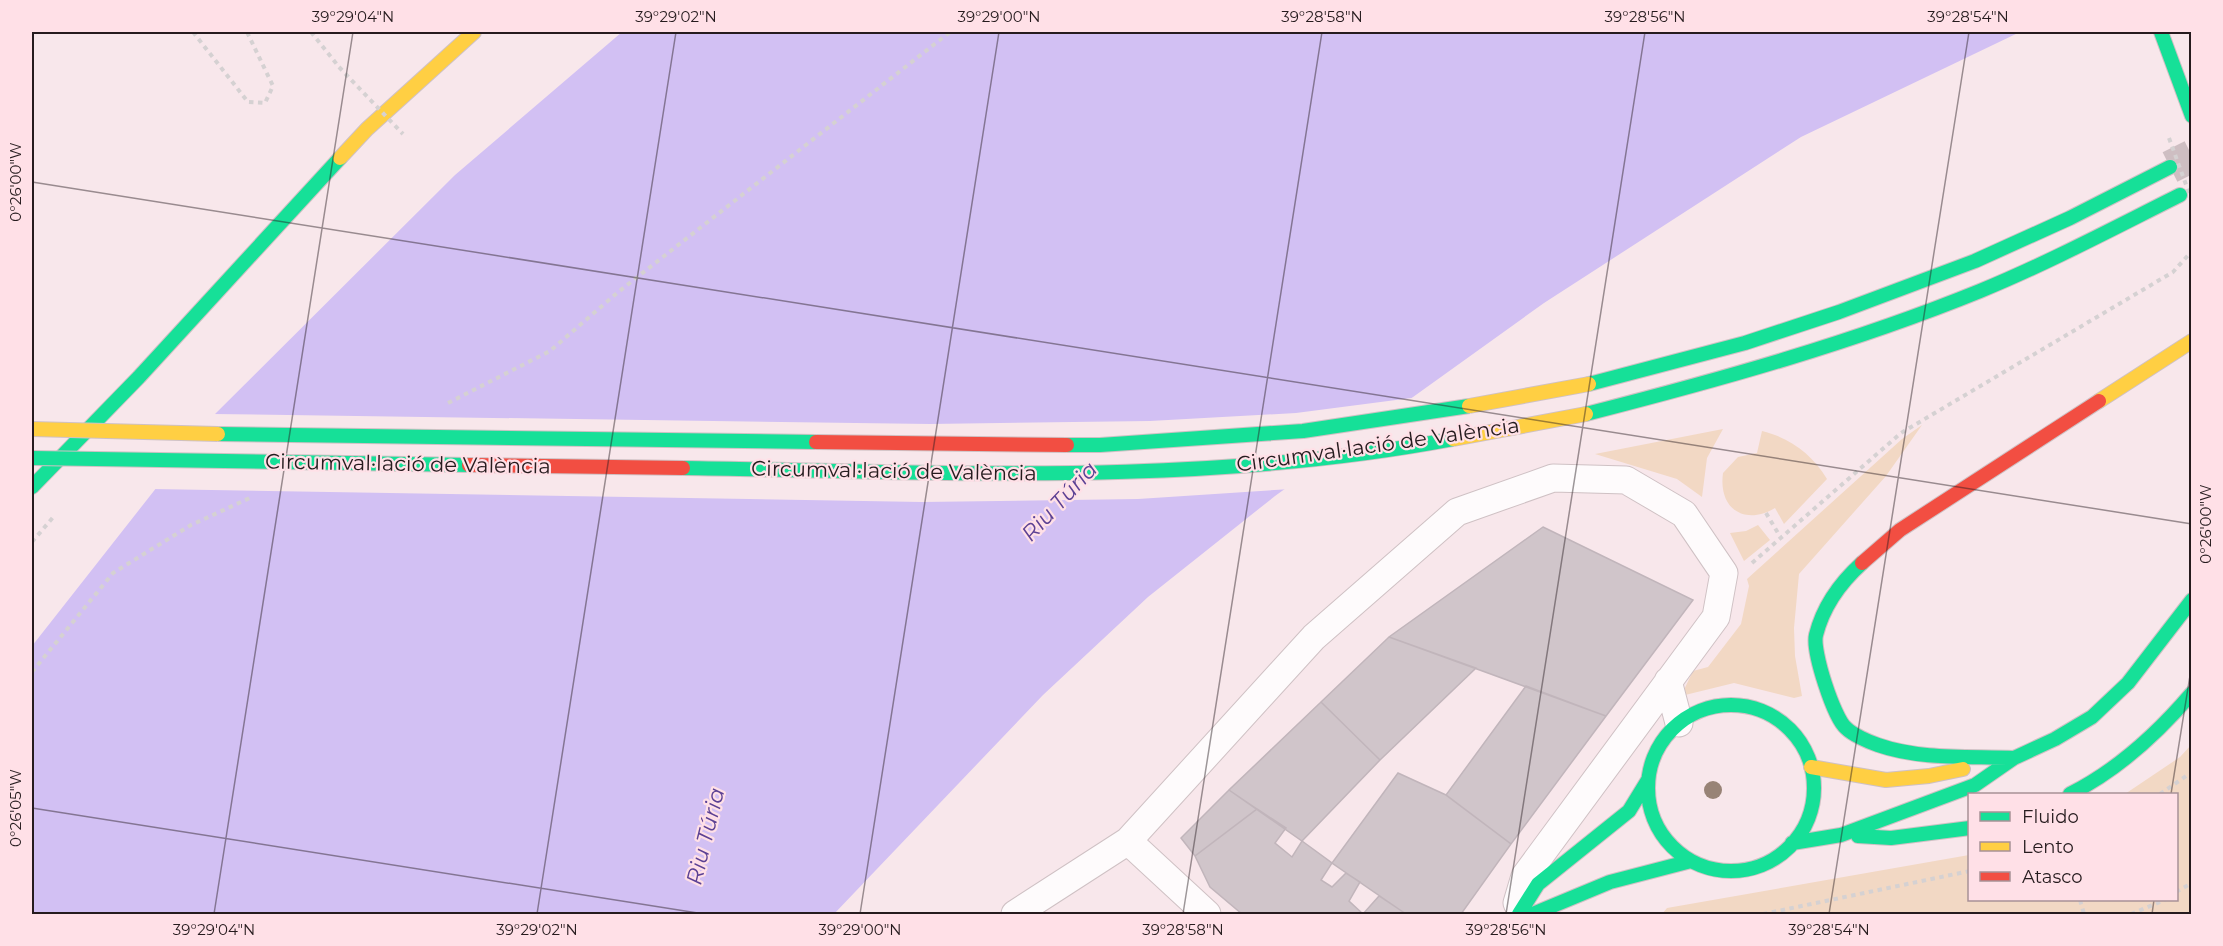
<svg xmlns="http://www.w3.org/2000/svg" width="2223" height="946" viewBox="0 0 2223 946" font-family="Montserrat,sans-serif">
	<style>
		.green { fill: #f2d8c4 }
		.water { fill: #d2c0f3 }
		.pier { fill: #f8e7eb }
		.building { fill: #d0c5ca; stroke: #c1b5bb; stroke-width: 1.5 }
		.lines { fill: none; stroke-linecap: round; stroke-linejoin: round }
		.highway-tunnel { stroke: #cebec2; stroke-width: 33; stroke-dasharray: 33 16; stroke-linecap: butt }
		.street-casing { stroke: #cfc1c4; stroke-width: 29 }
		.fast-casing { stroke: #cfc1c4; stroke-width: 16 }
		.slow-casing { stroke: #cfc1c4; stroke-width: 16 }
		.jam-casing { stroke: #cfc1c4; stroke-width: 16 }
		.path { stroke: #d5d1d2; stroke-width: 4; stroke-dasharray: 4.5 4.5; stroke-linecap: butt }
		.street { stroke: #fefbfc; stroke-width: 27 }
		.fast { stroke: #16e098; stroke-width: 14 }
		.slow { stroke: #ffcf43; stroke-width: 14 }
		.jam { stroke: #f24e42; stroke-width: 14 }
		.fast-bridge-casing { stroke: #cfc1c4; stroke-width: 16; stroke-linecap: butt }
		.slow-bridge-casing { stroke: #cfc1c4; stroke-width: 16; stroke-linecap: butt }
		.jam-bridge-casing { stroke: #cfc1c4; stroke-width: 16; stroke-linecap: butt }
		.path-bridge { stroke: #d5d1d2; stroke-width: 4; stroke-dasharray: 4.5 4.5; stroke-linecap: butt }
		.fast-bridge { stroke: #16e098; stroke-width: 14 }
		.slow-bridge { stroke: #ffcf43; stroke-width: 14 }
		.jam-bridge { stroke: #f24e42; stroke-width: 14 }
		.tree { fill: #988376 }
		.ticks { fill: none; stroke: #261b1e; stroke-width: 1.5; stroke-opacity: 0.45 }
		.labels { text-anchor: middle; stroke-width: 4.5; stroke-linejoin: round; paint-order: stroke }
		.street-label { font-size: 21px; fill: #261b1e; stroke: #ffe0e7 }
		.water-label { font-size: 22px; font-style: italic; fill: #5c4194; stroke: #ffe0e7 }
		.neatline { fill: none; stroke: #261b1e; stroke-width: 2 }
		.ticks-label { font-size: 15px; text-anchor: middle; fill: #261b1e }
	</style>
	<rect width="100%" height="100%" fill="#f8e7eb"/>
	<path class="green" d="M 1922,425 L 1886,476 L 1799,574 L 1794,628 L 1795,656 L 1802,696 L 1794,698 L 1734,683 L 1681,696 L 1693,671 L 1708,667 L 1741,624 L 1749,586 L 1747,579 L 1902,439 Z
		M 1723,429 L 1707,458 L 1702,497 L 1677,479 L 1595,454 Z
		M 1762,431 C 1790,438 1812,454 1827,479 L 1784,524 L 1775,508 C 1745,526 1718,509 1723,473 L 1738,457 L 1757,453 Z
		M 1758,525 L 1770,540 L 1744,561 L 1730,533 L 1746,531 Z
		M 2191,745 L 2191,914 L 1662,914 L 1667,908 L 1969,855 L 1970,900 L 2176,900 L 2176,794 L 2125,794 L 2180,757 Z"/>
	<path class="water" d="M 622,32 L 2020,32 L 1801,137 L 1544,303 L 1275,496 L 1148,597 L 1043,695 L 834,914 L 32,914 L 32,646 L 212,417 L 455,175 Z"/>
	<path class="pier" d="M 1419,397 L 1291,489 L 1138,499 L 922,502 L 152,489 L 212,414 L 930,424 L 1150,421 L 1296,413 Z"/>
	<path class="building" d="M 1543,527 L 1693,600 L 1606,716 L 1389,637 Z
		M 1389,637 L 1476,668 L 1380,760 L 1321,702 Z
		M 1526,686 L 1606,716 L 1511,844 L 1446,795 Z
		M 1321,702 L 1380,760 L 1302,841 L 1229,790 Z
		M 1398,773 L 1446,795 L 1511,844 L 1461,914 L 1406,914 L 1332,863 Z
		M 1229,790 L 1257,809 L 1195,856 L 1181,838 Z
		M 1257,809 L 1286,828 L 1275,843 L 1292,857 L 1302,841 L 1332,863 L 1321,880 L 1332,887 L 1346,873 L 1360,882 L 1349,901 L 1363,914 L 1379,896 L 1406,914 L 1242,914 L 1210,887 L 1195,856 Z"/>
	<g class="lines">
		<path class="highway-tunnel" d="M 2170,167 L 2192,156"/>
		<g class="street-casing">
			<path id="street" d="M 1668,681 L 1679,723
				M 1128,841 L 1207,914
				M 1015,914 L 1128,841 L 1314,637 L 1457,512 L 1553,478 L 1626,480 L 1684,514 L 1724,573 L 1716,617 L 1525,876 L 1517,903"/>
		</g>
		<g class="fast-casing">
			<path id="fast" d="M 2161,32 L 2192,116
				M 1589,384 L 1745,343 L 1839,312 L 1975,261 L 2070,218 L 2170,167
				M 1586,414 C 1719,380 1852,343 1980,291 C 2048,263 2114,228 2180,195
				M 32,487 L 139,377 L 340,158
				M 1862,563 C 1841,582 1823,607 1816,635 C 1812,651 1834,718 1846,728 C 1853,735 1869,742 1878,745 C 1921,760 1970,756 2014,758
				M1648 788a83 83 0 1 1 166 0a83 83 0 1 1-166 0Z
				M 2070,794 C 2118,770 2157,734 2192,693
				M 1858,836 L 1891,838 L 1970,828
				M 1792,843 L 1841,835 L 1975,785 L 2014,758 L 2055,739 L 2092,717 L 2128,683 L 2192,600
				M 1519,914 L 1538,884 L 1629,811 L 1648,780
				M 1533,914 L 1610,882 L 1691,861"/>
		</g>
		<g class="slow-casing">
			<path id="slow" d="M 340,158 L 367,129 L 474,32
				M 2099,401 L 2192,341
				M 1811,767 L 1886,780 L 1929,776 L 1963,769"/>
		</g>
		<g class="jam-casing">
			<path id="jam" d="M 1862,563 L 1900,530 L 2099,401"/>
		</g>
		<path class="path" d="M 193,32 L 248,102 L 265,103 L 273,86 L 247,32
			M 311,32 L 339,67
			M 448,403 L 550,351 L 617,293 L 950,32
			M 1766,513 L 1781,538
			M 32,542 L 55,515
			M 1752,563 L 1901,433 L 2173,272 L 2192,251
			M 32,672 L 113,573 L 191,525 L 252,497
			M 2160,794 L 2192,772
			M 2176,892 L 2192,883
			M 2080,900 L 2084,914
			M 1763,914 L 1970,871
			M 2131,914 L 2165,900"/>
		<use href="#street" class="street"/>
		<use href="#fast" class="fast"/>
		<use href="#slow" class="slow"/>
		<use href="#jam" class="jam"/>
		<g class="fast-bridge-casing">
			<path id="fast-bridge" d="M 218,434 L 816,442
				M 1067,445 L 1100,445 L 1303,431 L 1469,406
				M 32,458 L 469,465
				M 683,468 C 939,472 1199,487 1453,439"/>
		</g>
		<g class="slow-bridge-casing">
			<path id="slow-bridge" d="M 1469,406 L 1589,384
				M 32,429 L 218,434
				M 1453,439 L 1586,414"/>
		</g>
		<g class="jam-bridge-casing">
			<path id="jam-bridge" d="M 816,442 L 1067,445
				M 469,465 L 683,468"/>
		</g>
		<path class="path-bridge" d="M 339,67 L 403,134
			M 2169,138 L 2192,201"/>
		<use href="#fast-bridge" class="fast-bridge"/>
		<use href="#slow-bridge" class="slow-bridge"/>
		<use href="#jam-bridge" class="jam-bridge"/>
	</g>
	<circle class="tree" cx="1713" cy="790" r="9"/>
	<path class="ticks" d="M 32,182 L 2192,524M 2171,794 L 2192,663M 32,808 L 704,914M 214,914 L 353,32M 537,914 L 676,32M 860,914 L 999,32M 1183,914 L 1322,32M 1506,914 L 1645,32M 1829,914 L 1969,32M 2152,914 L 2154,900"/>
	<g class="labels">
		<g class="street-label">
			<text transform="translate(1378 445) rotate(-8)" y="7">Circumval·lació de València</text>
			<text transform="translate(408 464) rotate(1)" y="7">Circumval·lació de València</text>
			<text transform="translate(894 471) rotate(1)" y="7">Circumval·lació de València</text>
		</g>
		<g class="water-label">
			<text transform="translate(1059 501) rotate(-47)" y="8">Riu Túria</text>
			<text transform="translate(705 836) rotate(-76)" y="8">Riu Túria</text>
		</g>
	</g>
	<rect width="2223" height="946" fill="none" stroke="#ffe0e7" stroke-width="66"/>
	<rect x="1968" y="793" width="210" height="108" fill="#ffe0e7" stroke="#a89197" stroke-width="1.5"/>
	<rect x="1980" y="812" width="30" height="9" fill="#16e098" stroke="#a89197" stroke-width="1.5"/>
	<text x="2022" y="823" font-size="18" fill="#261b1e">Fluido</text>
	<rect x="1980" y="842" width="30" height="9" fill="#ffcf43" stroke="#a89197" stroke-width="1.5"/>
	<text x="2022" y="853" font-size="18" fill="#261b1e">Lento</text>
	<rect x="1980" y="872" width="30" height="9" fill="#f24e42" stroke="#a89197" stroke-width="1.5"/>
	<text x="2022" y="883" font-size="18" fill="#261b1e">Atasco</text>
	<rect x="33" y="33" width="2157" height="880" class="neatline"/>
	<g class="ticks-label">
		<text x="353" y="22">39°29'04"N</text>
		<text x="676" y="22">39°29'02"N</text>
		<text x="999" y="22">39°29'00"N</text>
		<text x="1322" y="22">39°28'58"N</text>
		<text x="1645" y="22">39°28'56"N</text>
		<text x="1968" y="22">39°28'54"N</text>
		<text transform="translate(16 182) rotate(-90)" y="5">0°26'00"W</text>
		<text transform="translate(2206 524) rotate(-90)" y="5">0°26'00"W</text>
		<text transform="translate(16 808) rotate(-90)" y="5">0°26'05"W</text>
		<text x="214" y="935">39°29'04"N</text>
		<text x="537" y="935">39°29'02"N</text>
		<text x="860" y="935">39°29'00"N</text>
		<text x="1183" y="935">39°28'58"N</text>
		<text x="1506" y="935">39°28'56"N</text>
		<text x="1829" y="935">39°28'54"N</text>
	</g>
</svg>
